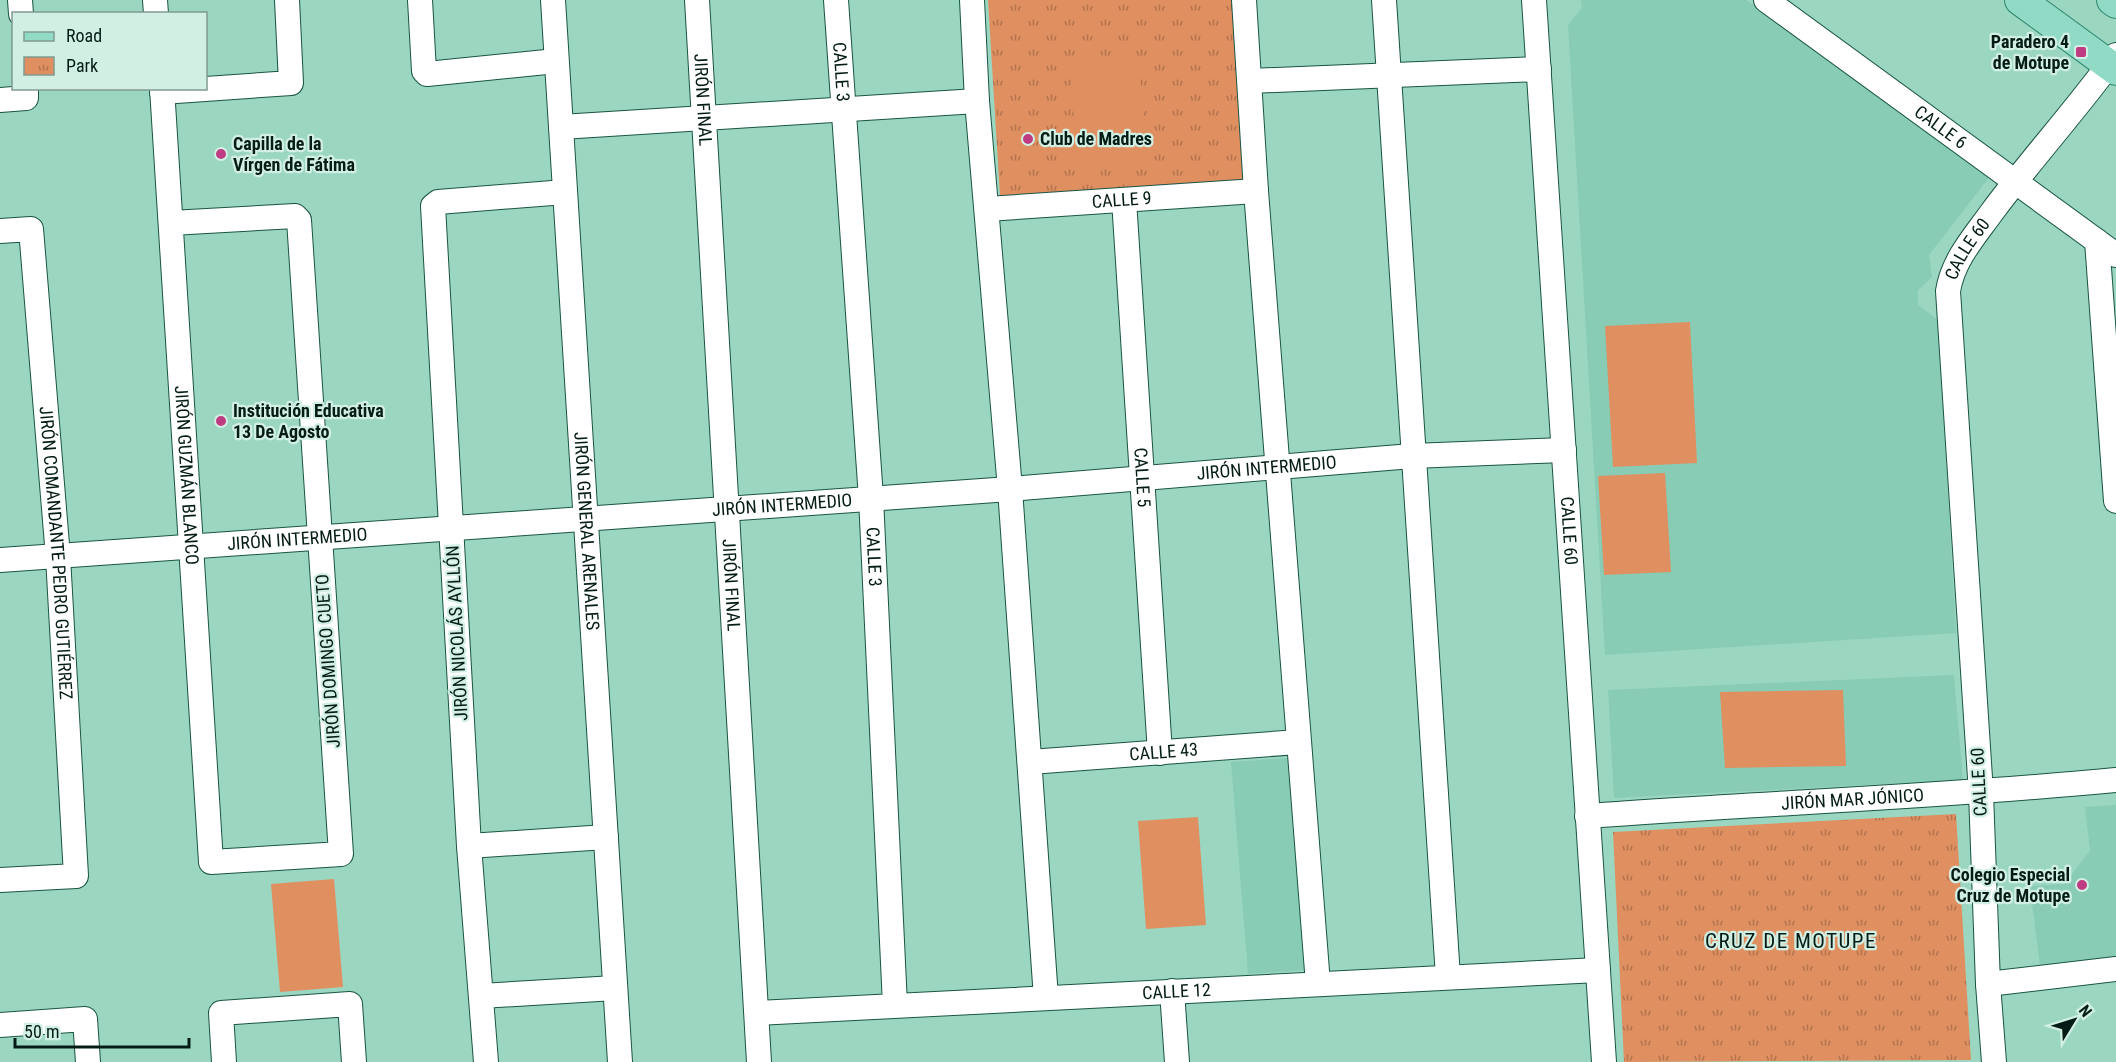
<svg xmlns="http://www.w3.org/2000/svg" width="2116" height="1062" viewBox="0 0 2116 1062" font-family="'Roboto Condensed',sans-serif">
	<style>
		.built { fill: #88ccb5 }
		.park { fill: url(#park-tufts) }
		.garden { fill: #df8f60 }
		.lines { fill: none; stroke-linecap: round; stroke-linejoin: round }
		.minor-casing { stroke: #195544; stroke-width: 26 }
		.major-casing { stroke: #30886f; stroke-width: 32 }
		.minor { stroke: #fff; stroke-width: 24 }
		.major { stroke: #91dac6; stroke-width: 30 }
		.poi-dot { fill: #bf3c83; stroke: #d2efe4; stroke-width: 2 }
		.labels { text-anchor: middle; stroke-width: 4.5; stroke-linejoin: round; paint-order: stroke }
		.poi-label { font-size: 18px; font-weight: bold; fill: #041c15; stroke: #d2efe4; text-anchor: start }
		.street-label { font-size: 18px; fill: #041c15; stroke: #d2efe4 }
		.quarter-label { font-size: 21px; letter-spacing: 1.5px; fill: #041c15; stroke: #d2efe4 }
	</style>
	<defs>
		<pattern id="park-tufts" width="24" height="20" patternUnits="userSpaceOnUse" patternTransform="scale(1.5)"><rect width="24" height="20" fill="#df8f60"/><path d="M3 7l-1-3M5 7V3M7 7l1-3M15 17l-1-3M17 17v-4M19 17l1-3" fill="none" stroke="#b3744e"/></pattern>
	</defs>
	<rect width="100%" height="100%" fill="#9bd6c1"/>
	<path class="built" d="M 1581,0 L 1746,0 L 1991,175 L 1929,255 L 1932,277 L 1918,290 L 1918,305 L 1938,320 L 1956,633 L 1605,655 L 1568,25 L 1582,8 Z
		M 1954,675 L 1963,780 L 1614,798 L 1608,690 Z
		M 1288,758 L 1305,970 L 1248,974 L 1231,762 Z
		M 2116,805 L 2116,962 L 2040,967 L 2030,886 L 2064,884 L 2090,851 L 2085,807 Z"/>
	<path class="park" d="M 988,0 L 1232,0 L 1244,182 L 1000,196 Z
		M 1956,814 L 1971,1060 L 1624,1062 L 1613,832 Z"/>
	<path class="garden" d="M 1138,56 L 1149,164 L 1079,170 L 1069,63 Z
		M 1690,322 L 1697,463 L 1613,467 L 1605,326 Z
		M 1665,473 L 1671,572 L 1604,575 L 1598,476 Z
		M 1843,690 L 1846,766 L 1725,768 L 1720,692 Z
		M 1198,817 L 1206,925 L 1146,929 L 1138,821 Z
		M 334,879 L 343,987 L 280,992 L 271,884 Z"/>
	<g class="lines">
		<g class="minor-casing">
			<g id="minor">
				<path d="M 20,0 L 21,14"/>
				<path d="M 155,0 L 156,14"/>
				<path d="M 420,0 L 424,71 L 427,74 L 556,61"/>
				<path id="s1" d="M 553,0 L 620,1062"/>
				<path id="s2" d="M 697,0 L 759,1062"/>
				<path id="s3" d="M 836,0 L 871,498 L 895,1005"/>
				<path d="M 972,0 L 977,101 L 1010,489 L 1046,998"/>
				<path d="M 1244,0 L 1256,191 L 1318,984"/>
				<path d="M 1384,0 L 1448,977"/>
				<path id="s4" d="M 1534,0 L 1604,1062"/>
				<path id="s5" d="M 1766,0 L 2116,255"/>
				<path d="M 1250,81 L 1539,69"/>
				<path id="s6" d="M 162,88 L 211,862 L 341,854 L 299,220 L 295,216 L 171,223"/>
				<path d="M 162,92 L 291,83 L 287,0"/>
				<path d="M 0,100 L 26,98 L 26,88"/>
				<path d="M 561,127 L 977,101"/>
				<path id="s7" d="M 1124,200 L 1160,753"/>
				<path id="s8" d="M 987,209 L 1256,191"/>
				<path id="s9" d="M 0,231 L 31,229 L 58,557 L 76,876 L 0,880"/>
				<path d="M 2097,241 L 2116,501"/>
				<path id="s10" d="M 0,560 L 1010,489 L 1412,456 L 1564,450"/>
				<path id="s11" d="M 1030,762 L 1298,742"/>
				<path id="s12" d="M 1587,816 C 1764,803 1940,797 2116,780"/>
				<path d="M 469,846 L 606,837"/>
				<path d="M 1988,984 L 2116,969"/>
				<path d="M 1172,991 L 1177,1062"/>
				<path d="M 481,996 L 615,988"/>
				<path id="s13" d="M 757,1013 L 1598,970"/>
				<path d="M 0,1025 L 85,1019 L 88,1062"/>
				<path d="M 224,1062 L 221,1013 L 350,1004 L 354,1062"/>
				<path d="M 486,1062 L 469,846 L 433,206 L 438,202 L 565,192"/>
				<path id="s14" d="M 1994,1062 L 1988,984 L 1981,793 L 1948,291 C 1953,260 1974,237 1992,212 C 2032,158 2077,109 2116,55"/>
			</g>
		</g>
		<g class="major-casing">
			<path id="major" d="M 2020,0 L 2116,70
				M 2112,0 L 2116,3"/>
		</g>
		<use href="#minor" class="minor"/>
		<use href="#major" class="major"/>
	</g>
	<g class="poi-dot">
		<rect x="2075" y="46" width="12" height="12" rx="3"/>
		<circle cx="1028" cy="139" r="6"/>
		<circle cx="221" cy="154" r="6"/>
		<circle cx="221" cy="421" r="6"/>
		<circle cx="2082" cy="885" r="6"/>
	</g>
	<g class="labels">
		<g class="poi-label">
			<text x="2069" y="48" text-anchor="end">Paradero 4<tspan x="2069" dy="21">de Motupe</tspan></text>
			<text x="1040" y="145">Club de Madres</text>
			<text x="233" y="150">Capilla de la<tspan x="233" dy="21">Vírgen de Fátima</tspan></text>
			<text x="233" y="417">Institución Educativa<tspan x="233" dy="21">13 De Agosto</tspan></text>
			<text x="2070" y="881" text-anchor="end">Colegio Especial<tspan x="2070" dy="21">Cruz de Motupe</tspan></text>
		</g>
		<g class="street-label">
			<text dy="6" stroke="none"><textPath href="#s3" startOffset="72">CALLE 3</textPath></text>
			<text dy="6" stroke="none"><textPath href="#s2" startOffset="100">JIRÓN FINAL</textPath></text>
			<text dy="6" stroke="none"><textPath href="#s5" startOffset="216">CALLE 6</textPath></text>
			<text dy="6" stroke="none"><textPath href="#s8" startOffset="135">CALLE 9</textPath></text>
			<text dy="6" stroke="none"><textPath href="#s14" startOffset="819">CALLE 60</textPath></text>
			<text dy="6" stroke="none"><textPath href="#s10" startOffset="1270">JIRÓN INTERMEDIO</textPath></text>
			<text dy="6" stroke="none"><textPath href="#s6" startOffset="388">JIRÓN GUZMÁN BLANCO</textPath></text>
			<text dy="6" stroke="none"><textPath href="#s7" startOffset="278">CALLE 5</textPath></text>
			<text dy="6" stroke="none"><textPath href="#s10" startOffset="784">JIRÓN INTERMEDIO</textPath></text>
			<text dy="6" stroke="none"><textPath href="#s1" startOffset="532">JIRÓN GENERAL ARENALES</textPath></text>
			<text dy="6" stroke="none"><textPath href="#s4" startOffset="532">CALLE 60</textPath></text>
			<text dy="6" stroke="none"><textPath href="#s10" startOffset="298">JIRÓN INTERMEDIO</textPath></text>
			<text dy="6" stroke="none"><textPath href="#s9" startOffset="356">JIRÓN COMANDANTE PEDRO GUTIÉRREZ</textPath></text>
			<text dy="6" stroke="none"><textPath href="#s3" startOffset="558">CALLE 3</textPath></text>
			<text dy="6" stroke="none"><textPath href="#s2" startOffset="586">JIRÓN FINAL</textPath></text>
			<text transform="translate(457 633) rotate(-93)" y="6">JIRÓN NICOLÁS AYLLÓN</text>
			<text transform="translate(328 661) rotate(-94)" y="6">JIRÓN DOMINGO CUETO</text>
			<text dy="6" stroke="none"><textPath href="#s11" startOffset="134">CALLE 43</textPath></text>
			<text transform="translate(1979 782) rotate(-93)" y="6">CALLE 60</text>
			<text dy="6" stroke="none"><textPath href="#s12" startOffset="266">JIRÓN MAR JÓNICO</textPath></text>
			<text dy="6" stroke="none"><textPath href="#s13" startOffset="420">CALLE 12</textPath></text>
		</g>
		<g class="quarter-label">
			<text x="1791" y="948">CRUZ DE MOTUPE</text>
		</g>
	</g>
	<rect x="12" y="12" width="195" height="78" fill="#d2efe4" stroke="#809b91" stroke-width="1.5"/>
	<rect x="24" y="32" width="30" height="9" fill="#91dac6" stroke="#809b91" stroke-width="1.5"/>
	<text x="66" y="42" font-size="18" fill="#041c15">Road</text>
	<rect x="24" y="57" width="30" height="18" fill="url(#park-tufts)" stroke="#809b91" stroke-width="1.5"/>
	<text x="66" y="72" font-size="18" fill="#041c15">Park</text>
	<g transform="translate(2074 1020) rotate(52)" stroke="#d2efe4" stroke-width="4.5" paint-order="stroke">
	<path d="M0-4.5L10 22L0 15L-10 22Z" fill="#041c15"/>
	<text y="-9" font-size="16" font-weight="bold" text-anchor="middle" fill="#041c15">N</text>
	</g>
	<path d="M15 1038v9h174v-9" fill="none" stroke="#041c15" stroke-width="3"/>
	<text x="24" y="1038" font-size="18" fill="#041c15" stroke="#d2efe4" stroke-width="4.5" paint-order="stroke">50 m</text>
</svg>
